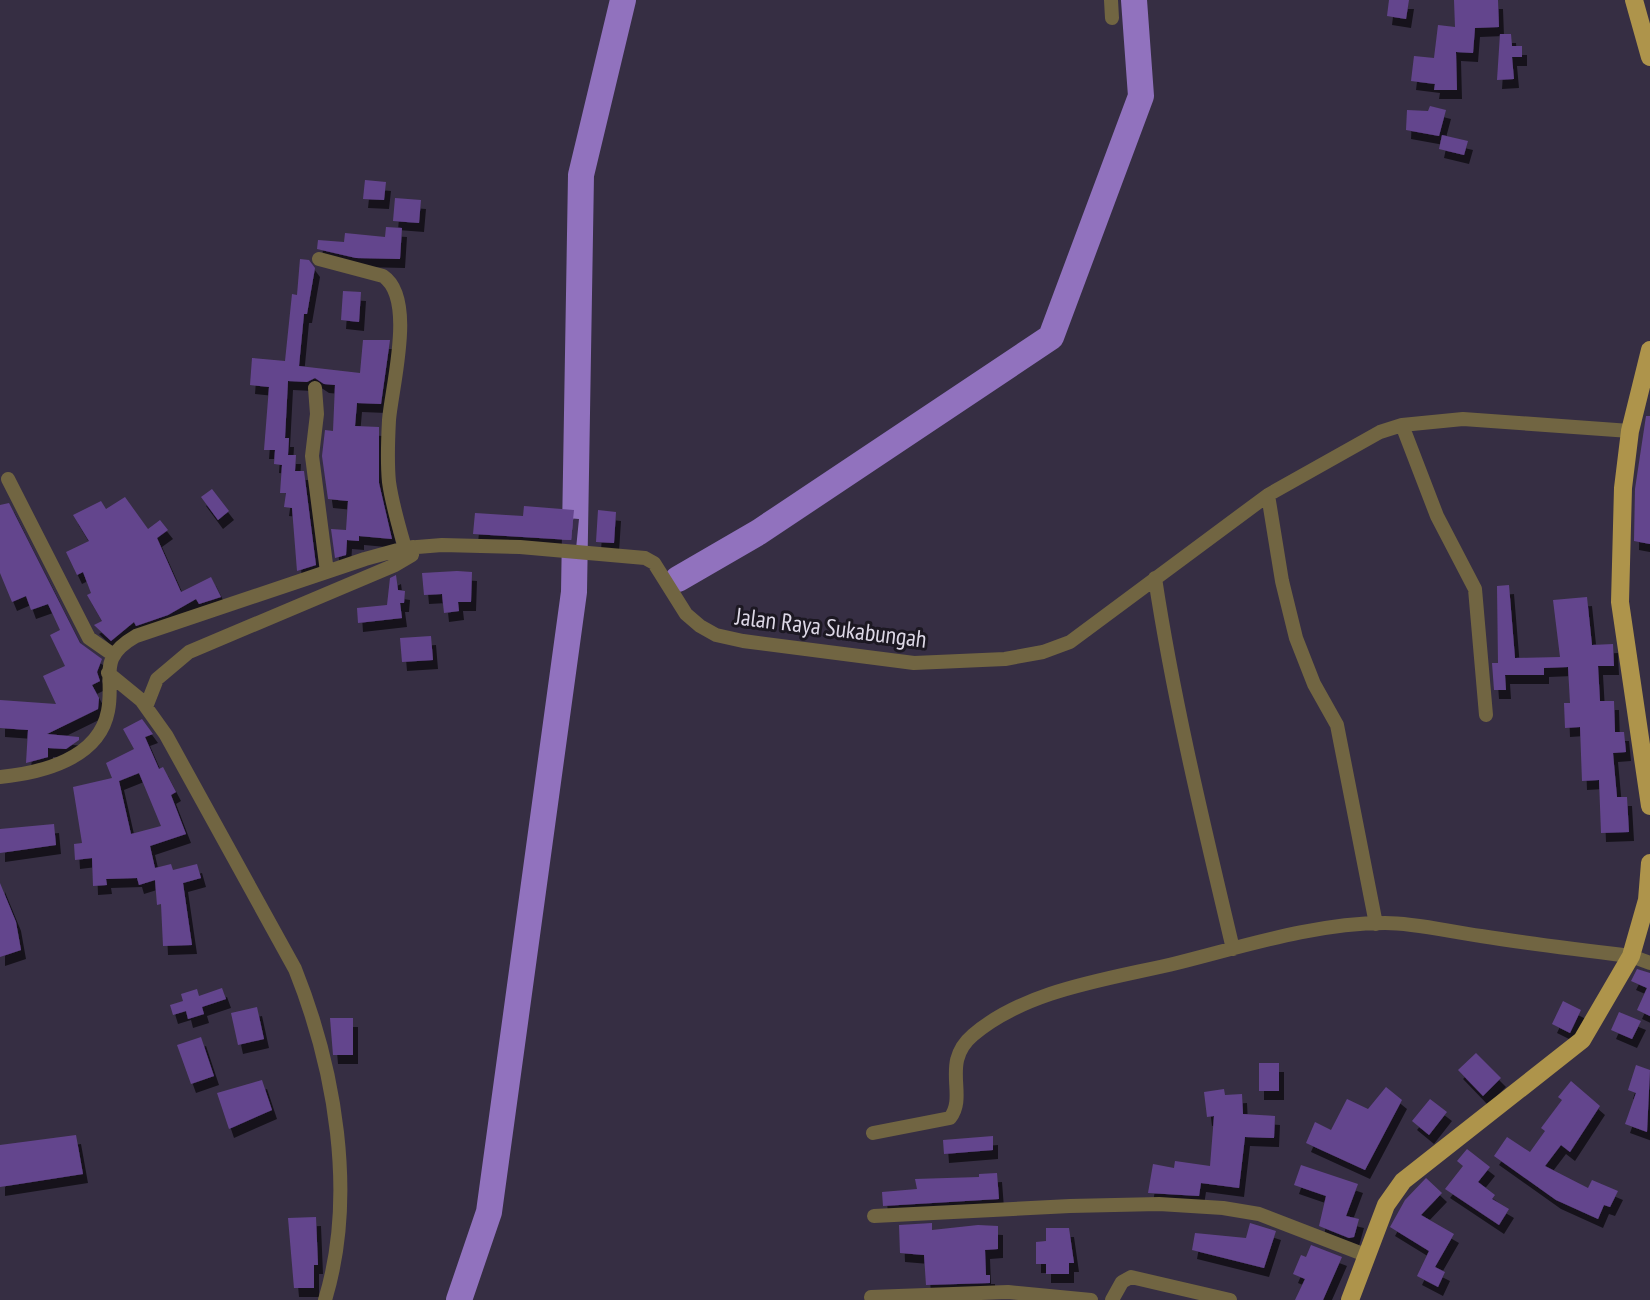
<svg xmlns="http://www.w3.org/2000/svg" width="1650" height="1300" viewBox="0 0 1650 1300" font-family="'PT Sans Narrow',sans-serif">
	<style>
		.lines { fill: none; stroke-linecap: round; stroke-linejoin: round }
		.river { stroke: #9172be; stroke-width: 26 }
		.building { fill: #64458d; fill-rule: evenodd; filter: url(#shadow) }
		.minor { stroke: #716542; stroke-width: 14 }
		.major { stroke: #ae944b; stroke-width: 18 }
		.labels { text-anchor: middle; stroke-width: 6; stroke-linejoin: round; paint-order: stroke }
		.street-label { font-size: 24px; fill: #ddd8e6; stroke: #1c1822 }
	</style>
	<defs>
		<filter id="shadow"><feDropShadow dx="5" dy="9" stdDeviation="0" flood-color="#0009"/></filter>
	</defs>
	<rect width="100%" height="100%" fill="#362e43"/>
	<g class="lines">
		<path class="river" d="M 678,579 L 759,532 L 1051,337 L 1141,96 L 1134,0
			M 459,1300 L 489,1212 L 574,592 L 581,175 L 623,0"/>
	</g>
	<path class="building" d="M 1389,0 L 1409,0 L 1406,19 L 1387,16 Z
		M 1454,0 L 1498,0 L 1499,27 L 1475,28 L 1473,53 L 1456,52 L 1457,90 L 1434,90 L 1435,84 L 1411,81 L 1414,56 L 1434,58 L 1438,25 L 1455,27 Z
		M 1500,34 L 1511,34 L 1512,46 L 1522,46 L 1522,57 L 1512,57 L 1514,79 L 1497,80 Z
		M 1430,106 L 1446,110 L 1439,136 L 1406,130 L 1407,110 L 1428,111 Z
		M 1442,135 L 1468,141 L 1464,155 L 1439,149 Z
		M 365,180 L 386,182 L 384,200 L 363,199 Z
		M 395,198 L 421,200 L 419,223 L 393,221 Z
		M 386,227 L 402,228 L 400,259 L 356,258 L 317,249 L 318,240 L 344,242 L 345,233 L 385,237 Z
		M 300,259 L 309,260 L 315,268 L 307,314 L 304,314 L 299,366 L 360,373 L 363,340 L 390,340 L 381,404 L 357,403 L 355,426 L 379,427 L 379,483 L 392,539 L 359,536 L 359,541 L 347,540 L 346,555 L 335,558 L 331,529 L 346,530 L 348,501 L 328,499 L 322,456 L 325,430 L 333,431 L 335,385 L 324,384 L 315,378 L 307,382 L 288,381 L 285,438 L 289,438 L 288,455 L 296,455 L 295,471 L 304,471 L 316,565 L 297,571 L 292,508 L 284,507 L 286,493 L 280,493 L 282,465 L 274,464 L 275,450 L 264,450 L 269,387 L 250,385 L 252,358 L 285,361 L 292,294 L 297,295 Z
		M 343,291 L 361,292 L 359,322 L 341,320 Z
		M 1646,416 L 1650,416 L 1650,544 L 1634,541 L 1635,489 Z
		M 212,489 L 229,511 L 218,520 L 201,497 Z
		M 125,497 L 148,529 L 160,520 L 168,530 L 157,538 L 181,592 L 211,577 L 221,597 L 199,604 L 196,599 L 168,615 L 136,626 L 134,622 L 111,641 L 94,625 L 102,621 L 87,595 L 91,593 L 83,572 L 77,575 L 66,552 L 89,541 L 73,515 L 101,501 L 106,509 Z
		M 9,503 L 80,643 L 102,659 L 97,672 L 100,681 L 92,685 L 99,698 L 98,709 L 47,734 L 79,737 L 79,740 L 66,749 L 48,748 L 48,757 L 26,763 L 28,730 L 0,728 L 0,700 L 56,704 L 43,676 L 65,666 L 50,635 L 60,630 L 48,604 L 31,610 L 26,596 L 12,602 L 0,573 L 0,505 Z
		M 524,506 L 574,510 L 571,540 L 473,534 L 475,513 L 523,516 Z
		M 598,510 L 616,512 L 614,543 L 596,542 Z
		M 457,571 L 472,572 L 471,602 L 458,602 L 459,611 L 444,613 L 442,594 L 424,595 L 422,573 Z
		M 396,575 L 398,590 L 405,591 L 404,603 L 400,603 L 402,618 L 358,623 L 357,608 L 387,605 L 390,578 Z
		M 1509,585 L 1515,658 L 1560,657 L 1553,600 L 1587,597 L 1592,645 L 1613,644 L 1614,666 L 1598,666 L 1600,701 L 1614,701 L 1615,732 L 1624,732 L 1626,752 L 1613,753 L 1617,797 L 1627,797 L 1629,832 L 1601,833 L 1599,780 L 1582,781 L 1580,727 L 1565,728 L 1564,703 L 1570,703 L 1568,667 L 1544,668 L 1544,675 L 1505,675 L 1506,690 L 1494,690 L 1492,663 L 1498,663 L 1497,586 Z
		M 431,636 L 433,660 L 402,662 L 400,638 Z
		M 142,719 L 153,734 L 145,737 L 159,769 L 163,767 L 176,792 L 171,795 L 186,834 L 150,846 L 155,868 L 171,864 L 173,870 L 197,864 L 201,878 L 183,883 L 192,945 L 163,946 L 161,904 L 157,905 L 155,880 L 139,885 L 137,878 L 106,879 L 107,885 L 93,886 L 92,858 L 75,860 L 74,844 L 82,843 L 73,787 L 112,778 L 106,763 L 134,749 L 123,729 ZM 139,773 L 161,826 L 131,834 L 119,781 Z
		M 54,824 L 56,845 L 0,853 L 0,829 Z
		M 0,883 L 16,922 L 21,950 L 0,957 Z
		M 1637,969 L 1650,973 L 1650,1016 L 1637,1010 L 1647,988 L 1631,981 Z
		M 222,988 L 226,999 L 202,1007 L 204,1014 L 188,1019 L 186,1011 L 173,1015 L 170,1005 L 183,1001 L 181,994 L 197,989 L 199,996 Z
		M 1563,1001 L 1581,1010 L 1570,1033 L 1552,1024 Z
		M 257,1007 L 264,1039 L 238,1045 L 231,1013 Z
		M 1619,1012 L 1641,1021 L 1632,1039 L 1611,1030 Z
		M 330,1018 L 353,1018 L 353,1055 L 333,1055 Z
		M 201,1037 L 214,1076 L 191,1084 L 177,1045 Z
		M 1476,1053 L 1501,1078 L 1483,1096 L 1458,1070 Z
		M 1259,1063 L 1279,1063 L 1279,1091 L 1259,1091 Z
		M 1636,1065 L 1650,1070 L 1647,1132 L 1625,1124 L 1636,1093 L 1628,1090 Z
		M 262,1080 L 272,1110 L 229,1129 L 217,1093 Z
		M 1571,1081 L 1600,1106 L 1570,1152 L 1561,1145 L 1545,1166 L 1588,1188 L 1592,1180 L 1618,1191 L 1610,1207 L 1604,1205 L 1598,1219 L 1556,1200 L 1494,1156 L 1507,1137 L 1530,1152 L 1545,1131 L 1541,1128 L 1562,1100 L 1558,1097 Z
		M 1386,1087 L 1402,1100 L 1365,1170 L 1306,1143 L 1315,1122 L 1331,1130 L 1347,1099 L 1368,1109 Z
		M 1224,1089 L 1225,1095 L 1242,1094 L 1243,1114 L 1275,1116 L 1274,1138 L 1245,1137 L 1239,1188 L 1201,1183 L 1199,1196 L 1148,1193 L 1153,1164 L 1174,1168 L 1175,1161 L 1210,1166 L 1214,1116 L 1207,1117 L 1204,1092 Z
		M 1430,1099 L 1447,1112 L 1429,1135 L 1412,1121 Z
		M 76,1135 L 83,1174 L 0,1187 L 0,1145 Z
		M 993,1136 L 993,1150 L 944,1154 L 943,1140 Z
		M 1467,1149 L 1490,1167 L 1478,1182 L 1495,1195 L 1492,1199 L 1509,1209 L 1499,1225 L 1445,1189 L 1463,1166 L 1457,1161 Z
		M 1301,1165 L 1358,1184 L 1346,1216 L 1359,1219 L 1354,1237 L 1349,1238 L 1319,1226 L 1326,1196 L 1294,1185 Z
		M 997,1173 L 999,1199 L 883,1206 L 882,1192 L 917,1189 L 915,1179 L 979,1177 L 979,1174 Z
		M 1426,1178 L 1442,1193 L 1421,1215 L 1454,1234 L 1435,1267 L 1445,1272 L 1438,1287 L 1417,1276 L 1429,1251 L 1390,1227 L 1405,1200 Z
		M 316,1217 L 318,1265 L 314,1265 L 314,1288 L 294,1288 L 288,1218 Z
		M 932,1223 L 932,1230 L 978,1225 L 998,1226 L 998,1249 L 985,1250 L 986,1275 L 990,1275 L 990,1283 L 926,1285 L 924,1255 L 900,1253 L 899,1225 Z
		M 1250,1223 L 1276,1231 L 1264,1268 L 1192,1250 L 1195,1233 L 1246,1238 Z
		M 1046,1228 L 1069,1228 L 1074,1263 L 1069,1263 L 1069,1274 L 1046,1274 L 1046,1264 L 1036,1264 L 1036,1242 L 1046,1241 Z
		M 1311,1245 L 1342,1257 L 1323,1300 L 1295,1300 L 1305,1279 L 1293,1274 L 1301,1255 L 1306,1257 Z"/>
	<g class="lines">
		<path class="minor" d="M 1111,0 L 1112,18
			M 319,259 L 383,276 C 416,298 392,385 389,420 C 388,439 387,462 389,482 C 392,504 399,527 405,548
			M 315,388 L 317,414 L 312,456 L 327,572
			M 1402,425 L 1437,516 L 1475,589 L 1486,715
			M 8,479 L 89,638 L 112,654
			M 1268,495 L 1282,581 L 1296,638 L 1314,684 L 1337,725 L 1376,924
			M 1155,578 C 1174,703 1204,826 1233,949
			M 108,673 L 141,700 L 166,735 L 295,969 C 335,1069 357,1195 325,1300
			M 146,707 L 157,679 L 189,652 L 395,565 L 412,555 L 413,547
			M 0,777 C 41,773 99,759 108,711 C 115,675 96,659 136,636 L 365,559 L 405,548 L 442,545 L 520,547 L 645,558 L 654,563 L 686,614 L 700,626 L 716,635 L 743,641 L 914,663 L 1005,659 L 1043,652 L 1070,642 L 1268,495 L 1380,432 L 1402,425 L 1463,419 L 1630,431
			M 873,1133 L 950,1118 C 968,1095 940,1063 973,1035 C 1027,989 1111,979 1177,963 C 1245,946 1315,923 1385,923 C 1417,923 1450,932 1481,936 C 1531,944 1581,950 1631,956 L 1650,963
			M 874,1216 L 1070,1206 L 1159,1204 L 1223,1208 L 1259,1214 L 1368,1256
			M 871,1297 L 1008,1292 L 1091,1300
			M 1112,1300 L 1122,1282 L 1131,1277 L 1230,1300"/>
		<path class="major" d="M 1634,0 L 1650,57
			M 1650,350 L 1630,431 L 1623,488 L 1620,602 L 1650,806
			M 1350,1300 L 1386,1205 L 1403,1181 L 1582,1040 L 1631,956 L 1647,900 L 1650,863"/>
	</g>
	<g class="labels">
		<g class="street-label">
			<text transform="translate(831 628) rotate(7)" y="8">Jalan Raya Sukabungah</text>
		</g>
	</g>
</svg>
